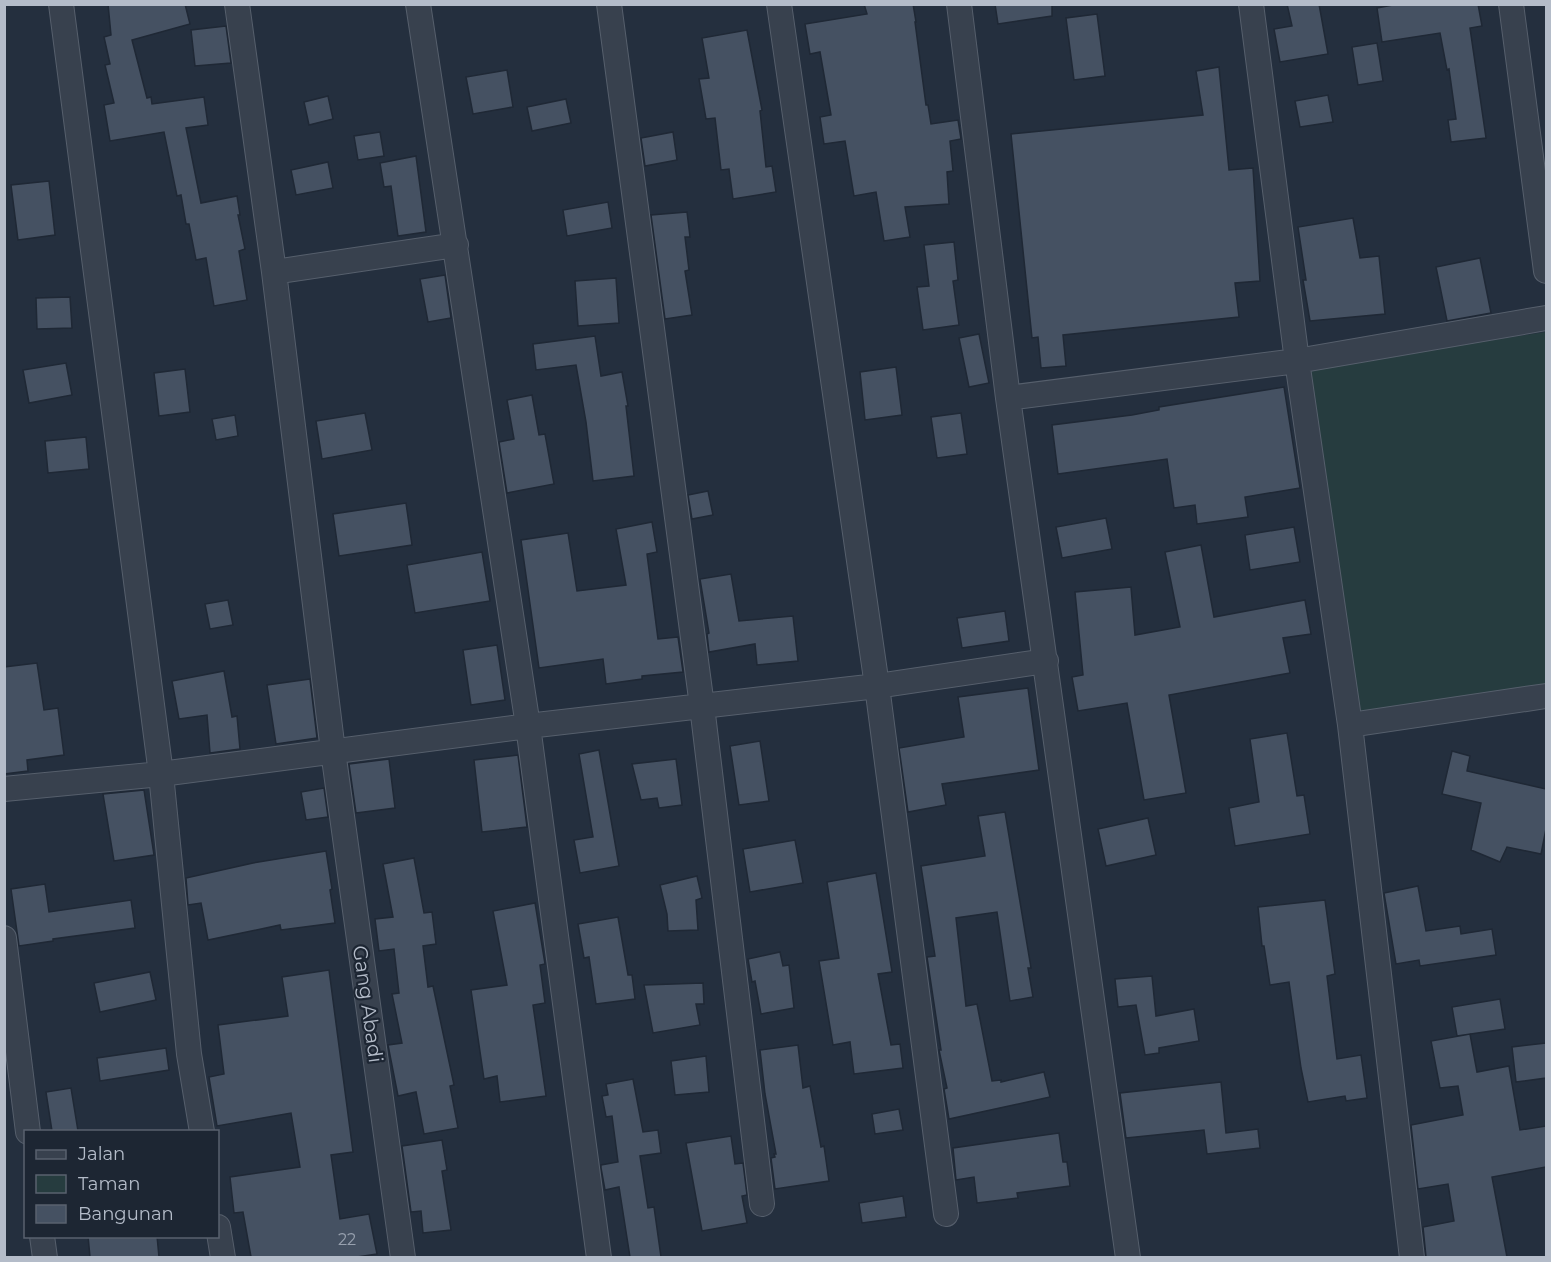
<svg xmlns="http://www.w3.org/2000/svg" width="1551" height="1262" viewBox="0 0 1551 1262" font-family="Montserrat,sans-serif">
	<style>
		.green { fill: #263c3f }
		.building { fill: #455162; stroke: #1f2835; stroke-width: 1.5 }
		.lines { fill: none; stroke-linecap: round; stroke-linejoin: round }
		.minor-casing { stroke: #565f6c; stroke-width: 26 }
		.minor { stroke: #38414e; stroke-width: 24 }
		.labels { text-anchor: middle; stroke-width: 4.5; stroke-linejoin: round; paint-order: stroke }
		.number-label { font-size: 16px; fill: #98a1af }
		.street-label { font-size: 20px; fill: #b4bcc9; stroke: #1d2633 }
	</style>
	<rect width="100%" height="100%" fill="#242f3e"/>
	<path class="green" d="M 1546,332 L 1546,685 L 1359,713 L 1307,368 Z"/>
	<path class="building" d="M 108,4 L 185,4 L 190,24 L 132,40 L 147,98 L 151,97 L 152,104 L 204,97 L 208,125 L 186,128 L 201,203 L 237,196 L 240,215 L 238,215 L 245,249 L 239,251 L 247,300 L 214,306 L 206,258 L 196,260 L 189,224 L 186,224 L 181,195 L 177,196 L 164,132 L 110,141 L 104,105 L 114,103 L 105,65 L 110,64 L 104,37 L 111,35 Z
		M 864,4 L 913,4 L 916,22 L 915,22 L 926,105 L 928,105 L 931,124 L 958,120 L 961,139 L 950,141 L 953,171 L 947,172 L 949,204 L 905,207 L 910,237 L 884,241 L 876,192 L 854,196 L 845,141 L 824,144 L 820,117 L 831,115 L 820,52 L 810,54 L 805,24 L 867,14 Z
		M 995,4 L 1052,4 L 1052,16 L 998,24 Z
		M 1287,4 L 1319,4 L 1328,54 L 1280,62 L 1274,29 L 1292,26 Z
		M 1398,4 L 1478,4 L 1482,26 L 1470,28 L 1486,138 L 1451,142 L 1448,120 L 1456,119 L 1449,69 L 1447,70 L 1440,33 L 1382,42 L 1377,8 Z
		M 1097,14 L 1105,76 L 1074,80 L 1066,18 Z
		M 226,26 L 231,63 L 195,66 L 191,30 Z
		M 747,30 L 762,110 L 760,111 L 766,167 L 772,166 L 776,192 L 733,199 L 729,169 L 721,170 L 715,118 L 706,119 L 699,79 L 709,78 L 702,38 Z
		M 1377,43 L 1383,81 L 1358,85 L 1352,47 Z
		M 1219,67 L 1229,170 L 1253,168 L 1260,281 L 1235,283 L 1239,317 L 1063,335 L 1066,366 L 1041,368 L 1038,337 L 1032,338 L 1011,134 L 1203,115 L 1196,71 Z
		M 507,70 L 513,107 L 473,114 L 466,77 Z
		M 1328,95 L 1333,122 L 1300,127 L 1295,101 Z
		M 328,96 L 333,119 L 309,125 L 304,102 Z
		M 566,99 L 571,123 L 532,131 L 527,107 Z
		M 380,132 L 384,156 L 358,160 L 354,136 Z
		M 673,132 L 677,160 L 645,166 L 641,138 Z
		M 416,156 L 426,232 L 398,236 L 391,186 L 384,187 L 380,163 Z
		M 328,162 L 333,188 L 296,195 L 291,170 Z
		M 49,181 L 55,235 L 18,240 L 11,185 Z
		M 608,202 L 612,228 L 567,236 L 563,210 Z
		M 687,212 L 690,237 L 685,237 L 689,270 L 685,271 L 692,315 L 665,319 L 651,215 Z
		M 1353,218 L 1360,258 L 1379,256 L 1385,314 L 1310,321 L 1303,280 L 1306,280 L 1298,227 Z
		M 954,242 L 958,280 L 953,281 L 959,325 L 923,330 L 917,287 L 929,286 L 924,245 Z
		M 1480,258 L 1491,313 L 1447,321 L 1436,267 Z
		M 445,275 L 451,318 L 428,322 L 420,279 Z
		M 616,278 L 619,323 L 578,326 L 575,281 Z
		M 70,297 L 72,328 L 37,329 L 36,298 Z
		M 979,334 L 989,383 L 969,387 L 959,338 Z
		M 595,336 L 601,376 L 622,372 L 628,406 L 626,406 L 634,476 L 593,481 L 586,422 L 576,365 L 536,370 L 533,344 Z
		M 66,363 L 72,395 L 29,403 L 23,370 Z
		M 896,367 L 902,415 L 865,420 L 860,372 Z
		M 185,369 L 190,412 L 159,416 L 154,373 Z
		M 1284,387 L 1300,488 L 1245,497 L 1248,517 L 1197,524 L 1195,505 L 1174,508 L 1167,459 L 1058,474 L 1052,425 L 1132,415 L 1159,410 L 1159,407 Z
		M 532,395 L 539,435 L 545,434 L 554,484 L 507,493 L 499,442 L 514,439 L 507,400 Z
		M 365,413 L 372,450 L 322,459 L 316,421 Z
		M 961,413 L 967,454 L 937,458 L 931,417 Z
		M 235,415 L 238,436 L 216,440 L 212,419 Z
		M 86,437 L 89,469 L 48,473 L 45,441 Z
		M 708,491 L 713,515 L 692,519 L 688,495 Z
		M 406,503 L 412,545 L 339,556 L 333,514 Z
		M 1106,518 L 1112,549 L 1062,558 L 1056,527 Z
		M 652,522 L 657,552 L 647,554 L 658,639 L 678,637 L 683,672 L 642,676 L 642,679 L 606,684 L 603,659 L 539,668 L 521,540 L 568,533 L 577,591 L 626,585 L 616,529 Z
		M 1294,527 L 1300,562 L 1250,570 L 1245,535 Z
		M 1201,545 L 1214,617 L 1305,600 L 1311,634 L 1283,638 L 1290,673 L 1169,695 L 1186,793 L 1144,800 L 1127,703 L 1078,711 L 1072,677 L 1083,675 L 1075,592 L 1131,587 L 1135,635 L 1180,627 L 1165,552 Z
		M 482,552 L 490,601 L 415,613 L 407,565 Z
		M 731,574 L 739,621 L 793,616 L 798,661 L 757,665 L 755,644 L 709,652 L 707,634 L 709,633 L 700,579 Z
		M 228,600 L 233,625 L 210,629 L 205,604 Z
		M 1005,611 L 1009,641 L 962,648 L 957,618 Z
		M 497,645 L 505,700 L 471,705 L 463,650 Z
		M 37,663 L 44,710 L 58,708 L 64,755 L 27,760 L 28,771 L 4,774 L 4,667 Z
		M 224,671 L 232,717 L 237,716 L 240,749 L 210,753 L 207,715 L 179,719 L 172,681 Z
		M 310,679 L 317,738 L 276,744 L 267,685 Z
		M 1028,688 L 1039,770 L 942,784 L 946,805 L 908,812 L 899,748 L 964,737 L 958,697 Z
		M 1287,733 L 1297,796 L 1304,795 L 1310,834 L 1235,846 L 1229,808 L 1259,802 L 1250,739 Z
		M 760,741 L 769,801 L 739,805 L 730,746 Z
		M 599,750 L 619,866 L 580,873 L 574,840 L 593,837 L 579,754 Z
		M 1452,751 L 1470,756 L 1467,771 L 1546,789 L 1546,829 L 1541,854 L 1507,847 L 1500,862 L 1471,850 L 1481,803 L 1442,794 Z
		M 518,755 L 527,827 L 482,832 L 474,760 Z
		M 389,759 L 395,808 L 356,813 L 349,764 Z
		M 676,759 L 682,805 L 659,808 L 657,798 L 641,800 L 632,764 Z
		M 324,788 L 328,817 L 306,820 L 301,792 Z
		M 144,790 L 154,855 L 114,861 L 103,794 Z
		M 1005,812 L 1031,968 L 1028,968 L 1033,997 L 1010,1001 L 997,912 L 956,918 L 966,1006 L 977,1004 L 992,1081 L 1001,1080 L 1001,1082 L 1044,1072 L 1050,1097 L 949,1119 L 944,1089 L 947,1088 L 939,1050 L 941,1050 L 927,957 L 935,956 L 921,866 L 985,856 L 978,816 Z
		M 1148,818 L 1156,855 L 1106,866 L 1098,829 Z
		M 795,840 L 803,883 L 750,892 L 743,849 Z
		M 326,851 L 332,889 L 330,890 L 335,923 L 281,930 L 280,925 L 208,940 L 201,903 L 188,905 L 186,878 L 253,863 Z
		M 414,858 L 424,913 L 432,912 L 436,944 L 423,946 L 428,987 L 433,986 L 454,1085 L 450,1086 L 458,1128 L 424,1134 L 416,1092 L 398,1096 L 388,1045 L 402,1043 L 392,994 L 399,993 L 394,949 L 379,951 L 375,919 L 393,917 L 383,864 Z
		M 876,873 L 892,972 L 878,974 L 891,1045 L 900,1044 L 903,1068 L 854,1074 L 850,1042 L 833,1045 L 819,961 L 839,958 L 827,882 Z
		M 697,876 L 702,898 L 696,900 L 698,930 L 668,931 L 667,914 L 660,885 Z
		M 45,884 L 49,912 L 131,900 L 135,928 L 53,939 L 53,941 L 19,946 L 11,889 Z
		M 1418,886 L 1426,931 L 1460,926 L 1461,934 L 1492,929 L 1496,955 L 1420,966 L 1419,960 L 1396,964 L 1384,893 Z
		M 1325,900 L 1335,974 L 1327,976 L 1337,1059 L 1361,1055 L 1367,1098 L 1346,1101 L 1345,1096 L 1308,1102 L 1301,1068 L 1289,982 L 1270,985 L 1264,946 L 1262,946 L 1258,907 Z
		M 535,903 L 545,964 L 540,965 L 545,1003 L 533,1005 L 546,1096 L 500,1102 L 497,1076 L 484,1079 L 471,990 L 507,985 L 493,911 Z
		M 618,917 L 628,975 L 632,975 L 635,999 L 596,1004 L 589,957 L 584,958 L 578,924 Z
		M 780,952 L 783,966 L 789,965 L 794,1008 L 761,1014 L 755,981 L 752,982 L 748,959 Z
		M 329,970 L 353,1152 L 331,1155 L 340,1219 L 369,1214 L 377,1254 L 357,1257 L 251,1257 L 243,1212 L 234,1213 L 230,1177 L 300,1167 L 291,1113 L 217,1126 L 209,1077 L 224,1074 L 218,1025 L 288,1016 L 282,977 Z
		M 150,972 L 156,1000 L 100,1012 L 94,983 Z
		M 1152,976 L 1156,1016 L 1194,1009 L 1199,1041 L 1159,1048 L 1159,1053 L 1145,1055 L 1136,1005 L 1118,1007 L 1115,979 Z
		M 703,983 L 704,1004 L 696,1004 L 700,1025 L 653,1033 L 644,985 Z
		M 1500,999 L 1505,1029 L 1457,1036 L 1452,1007 Z
		M 1470,1034 L 1477,1072 L 1509,1066 L 1520,1130 L 1546,1126 L 1546,1167 L 1492,1177 L 1507,1257 L 1426,1257 L 1423,1227 L 1454,1221 L 1448,1184 L 1418,1189 L 1411,1125 L 1463,1115 L 1458,1086 L 1440,1088 L 1431,1041 Z
		M 1546,1043 L 1546,1078 L 1516,1082 L 1512,1047 Z
		M 798,1045 L 803,1088 L 810,1086 L 821,1147 L 824,1146 L 829,1181 L 775,1189 L 771,1158 L 775,1157 L 774,1154 L 776,1154 L 765,1094 L 760,1050 Z
		M 166,1048 L 169,1070 L 100,1081 L 97,1058 Z
		M 706,1056 L 709,1092 L 675,1095 L 671,1061 Z
		M 633,1079 L 643,1132 L 658,1130 L 661,1153 L 640,1156 L 648,1208 L 654,1207 L 661,1257 L 630,1257 L 619,1187 L 605,1190 L 601,1168 L 601,1165 L 618,1162 L 612,1116 L 606,1117 L 602,1096 L 608,1095 L 606,1084 Z
		M 1221,1082 L 1226,1133 L 1258,1129 L 1260,1148 L 1207,1154 L 1204,1130 L 1126,1138 L 1120,1093 Z
		M 71,1088 L 78,1131 L 52,1131 L 46,1092 Z
		M 899,1109 L 903,1130 L 875,1134 L 872,1114 Z
		M 1059,1133 L 1063,1162 L 1067,1162 L 1070,1186 L 1017,1193 L 1018,1198 L 977,1203 L 974,1177 L 956,1180 L 953,1148 Z
		M 731,1136 L 735,1164 L 743,1163 L 747,1195 L 742,1196 L 747,1223 L 702,1231 L 686,1143 Z
		M 442,1140 L 447,1170 L 442,1171 L 451,1230 L 423,1233 L 421,1211 L 411,1212 L 402,1146 Z
		M 903,1196 L 906,1217 L 862,1223 L 859,1203 Z
		M 88,1236 L 157,1236 L 159,1257 L 90,1257 Z"/>
	<g class="lines">
		<g class="minor-casing">
			<path id="minor" d="M 61,4 L 161,774 L 189,1054 L 202,1132
				M 237,4 L 274,272 L 333,751 L 403,1258
				M 418,4 L 528,726 L 599,1258
				M 609,4 L 702,706 L 762,1204
				M 779,4 L 877,686 L 946,1214
				M 959,4 L 1008,398 L 1128,1258
				M 1511,4 L 1546,271
				M 274,272 L 456,245
				M 1008,398 L 1297,361 L 1251,4
				M 1350,725 L 1546,696
				M 4,789 L 161,774 L 528,726 L 877,686 L 1046,661
				M 4,938 L 28,1132
				M 218,1227 L 223,1258
				M 42,1236 L 45,1258
				M 1412,1258 L 1350,725 L 1297,361 L 1546,318"/>
		</g>
		<use href="#minor" class="minor"/>
	</g>
	<g class="labels">
		<g class="number-label">
			<text x="347" y="1245">22</text>
		</g>
		<g class="street-label">
			<text transform="translate(368 1004) rotate(82)" y="7">Gang Abadi</text>
		</g>
	</g>
	<rect width="1551" height="1262" fill="none" stroke="#b4bcc9" stroke-width="12"/>
	<rect x="24" y="1130" width="195" height="108" fill="#1d2633" stroke="#59626f" stroke-width="1.5"/>
	<rect x="36" y="1150" width="30" height="9" fill="#38414e" stroke="#59626f" stroke-width="1.5"/>
	<text x="78" y="1160" font-size="18" fill="#b4bcc9">Jalan</text>
	<rect x="36" y="1175" width="30" height="18" fill="#263c3f" stroke="#59626f" stroke-width="1.5"/>
	<text x="78" y="1190" font-size="18" fill="#b4bcc9">Taman</text>
	<rect x="36" y="1205" width="30" height="18" fill="#455162" stroke="#59626f" stroke-width="1.5"/>
	<text x="78" y="1220" font-size="18" fill="#b4bcc9">Bangunan</text>
</svg>
